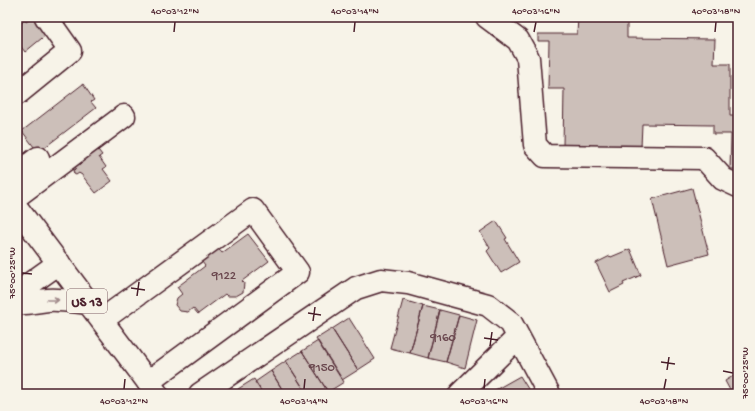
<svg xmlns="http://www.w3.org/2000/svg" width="755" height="411" viewBox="0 0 755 411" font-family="'Gochi Hand',sans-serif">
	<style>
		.building { fill: #ccbfb9; stroke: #4a1f2b }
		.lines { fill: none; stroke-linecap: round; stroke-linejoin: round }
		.minor-casing { stroke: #4a1f2b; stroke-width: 25 }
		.major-casing { stroke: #4a1f2b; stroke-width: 25 }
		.minor { stroke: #f7f3e8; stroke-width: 22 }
		.major { stroke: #f7f3e8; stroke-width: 22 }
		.oneway { stroke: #a0898a }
		.ticks { fill: none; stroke: #4a1f2b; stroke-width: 1.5 }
		.labels { text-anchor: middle; stroke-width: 3; stroke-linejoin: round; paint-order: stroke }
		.number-label { font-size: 13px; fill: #6a474e }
		.shield { fill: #f7f3e8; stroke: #7e5f64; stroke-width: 1 }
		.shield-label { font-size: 14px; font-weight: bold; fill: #4a1f2b }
		.neatline { fill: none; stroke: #4a1f2b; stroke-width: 1.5 }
		.ticks-label { font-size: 10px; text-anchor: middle; fill: #4a1f2b }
	</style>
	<rect width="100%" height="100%" fill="#f7f3e8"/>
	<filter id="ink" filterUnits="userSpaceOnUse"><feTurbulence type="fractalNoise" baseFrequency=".025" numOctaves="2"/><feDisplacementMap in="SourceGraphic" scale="8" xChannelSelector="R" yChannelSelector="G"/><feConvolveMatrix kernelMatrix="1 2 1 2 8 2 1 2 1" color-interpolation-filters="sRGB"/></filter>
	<g filter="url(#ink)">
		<path class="building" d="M 33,17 L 47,34 L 25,52 L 19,44 L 17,45 L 17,27 L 25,20 L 26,22 Z
			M 578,17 L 627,17 L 627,38 L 715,39 L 714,64 L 730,64 L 730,116 L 738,116 L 738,169 L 730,169 L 731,134 L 713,134 L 713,125 L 642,124 L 641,147 L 563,146 L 564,89 L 548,89 L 549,41 L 538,41 L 538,34 L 577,34 Z
			M 83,84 L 94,100 L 91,102 L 96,108 L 40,151 L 37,151 L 22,131 Z
			M 95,146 L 102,155 L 99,157 L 106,167 L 103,169 L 112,181 L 96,193 L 81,174 L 80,174 L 79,173 L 76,175 L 74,174 L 73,170 L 76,169 L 71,162 Z
			M 692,188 L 709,254 L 668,265 L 652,199 Z
			M 496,221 L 507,238 L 505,239 L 519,262 L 501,273 L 487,251 L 490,248 L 480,232 Z
			M 248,234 L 269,261 L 242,281 L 244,283 L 243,292 L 236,296 L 227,296 L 225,294 L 198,314 L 193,308 L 188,312 L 180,311 L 175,305 L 177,298 L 182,294 L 177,287 L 205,266 L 199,258 L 216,246 L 222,253 Z
			M 630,249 L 641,275 L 623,283 L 624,285 L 610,292 L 596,263 L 610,256 L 611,257 Z
			M 403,300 L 423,306 L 410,353 L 390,348 Z
			M 423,306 L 440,310 L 428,358 L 410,353 Z
			M 440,310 L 459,315 L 446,362 L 428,358 Z
			M 459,315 L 477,320 L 465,368 L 446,362 Z
			M 349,318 L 375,359 L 358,370 L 332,329 Z
			M 332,329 L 358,370 L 342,380 L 316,339 Z
			M 318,341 L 344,382 L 328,392 L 302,351 Z
			M 302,351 L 328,392 L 326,394 L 307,394 L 286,361 Z
			M 286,361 L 307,394 L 285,394 L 271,371 Z
			M 271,371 L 285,394 L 263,394 L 255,382 Z
			M 738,373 L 738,394 L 732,394 L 725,381 Z
			M 520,376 L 530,392 L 527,394 L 488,394 Z
			M 254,379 L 263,394 L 241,394 L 238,389 Z"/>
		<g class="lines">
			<g class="minor-casing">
				<path id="minor" d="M 487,17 L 518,40 L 528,58 L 535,145 L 545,156 L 704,158 L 723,179 L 738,186
					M 17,94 L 70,51 L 46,17
					M 17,174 L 38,158
					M 17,196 L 124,116
					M 17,293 L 59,263
					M 17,303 C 28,304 38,301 48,300 C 62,299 76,302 89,303
					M 102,320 L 253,210 L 298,272 L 148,382
					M 200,394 L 356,288 L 381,280 L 408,283 L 488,305 L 511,323 L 549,394
					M 460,394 L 518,337"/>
			</g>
			<g class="major-casing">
				<path id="major" d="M 17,208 L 157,394"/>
			</g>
			<use href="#minor" class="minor"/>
			<use href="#major" class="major"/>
		</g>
		<defs><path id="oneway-shaft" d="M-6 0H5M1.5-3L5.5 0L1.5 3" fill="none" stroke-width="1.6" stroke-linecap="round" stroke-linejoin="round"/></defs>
		<use class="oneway" href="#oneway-shaft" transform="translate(53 300)"/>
	</g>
	<path class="ticks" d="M 174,32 L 175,22M 354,32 L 355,22M 534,32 L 536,22M 715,32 L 716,22M 22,273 L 32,274M 131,288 L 145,290M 137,296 L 139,282M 308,313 L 321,315M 313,321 L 315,307M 484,338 L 498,340M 490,346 L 492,332M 661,362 L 675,364M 667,370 L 669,357M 723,371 L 733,373M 124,389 L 125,379M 304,389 L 305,379M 484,389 L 485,379M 664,389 L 666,379"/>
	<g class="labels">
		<g class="number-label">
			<text x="224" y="279">9122</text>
			<text x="443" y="341">9160</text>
			<text x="322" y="371">9150</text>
		</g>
		<rect class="shield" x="67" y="289" width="40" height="24" rx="3"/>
		<g class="shield-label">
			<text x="87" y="306">US 13</text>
		</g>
	</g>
	<rect width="755" height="411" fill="none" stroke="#f7f3e8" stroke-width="44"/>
	<rect x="22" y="22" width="711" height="367" class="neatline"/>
	<g class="ticks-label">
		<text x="175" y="14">40°03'12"N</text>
		<text x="355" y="14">40°03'14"N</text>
		<text x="536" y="14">40°03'16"N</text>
		<text x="716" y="14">40°03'18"N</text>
		<text transform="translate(11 273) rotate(-90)" y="4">75°00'25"W</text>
		<text transform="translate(744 373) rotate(-90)" y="4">75°00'25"W</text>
		<text x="124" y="404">40°03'12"N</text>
		<text x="304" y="404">40°03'14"N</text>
		<text x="484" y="404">40°03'16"N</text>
		<text x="664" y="404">40°03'18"N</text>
	</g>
</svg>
